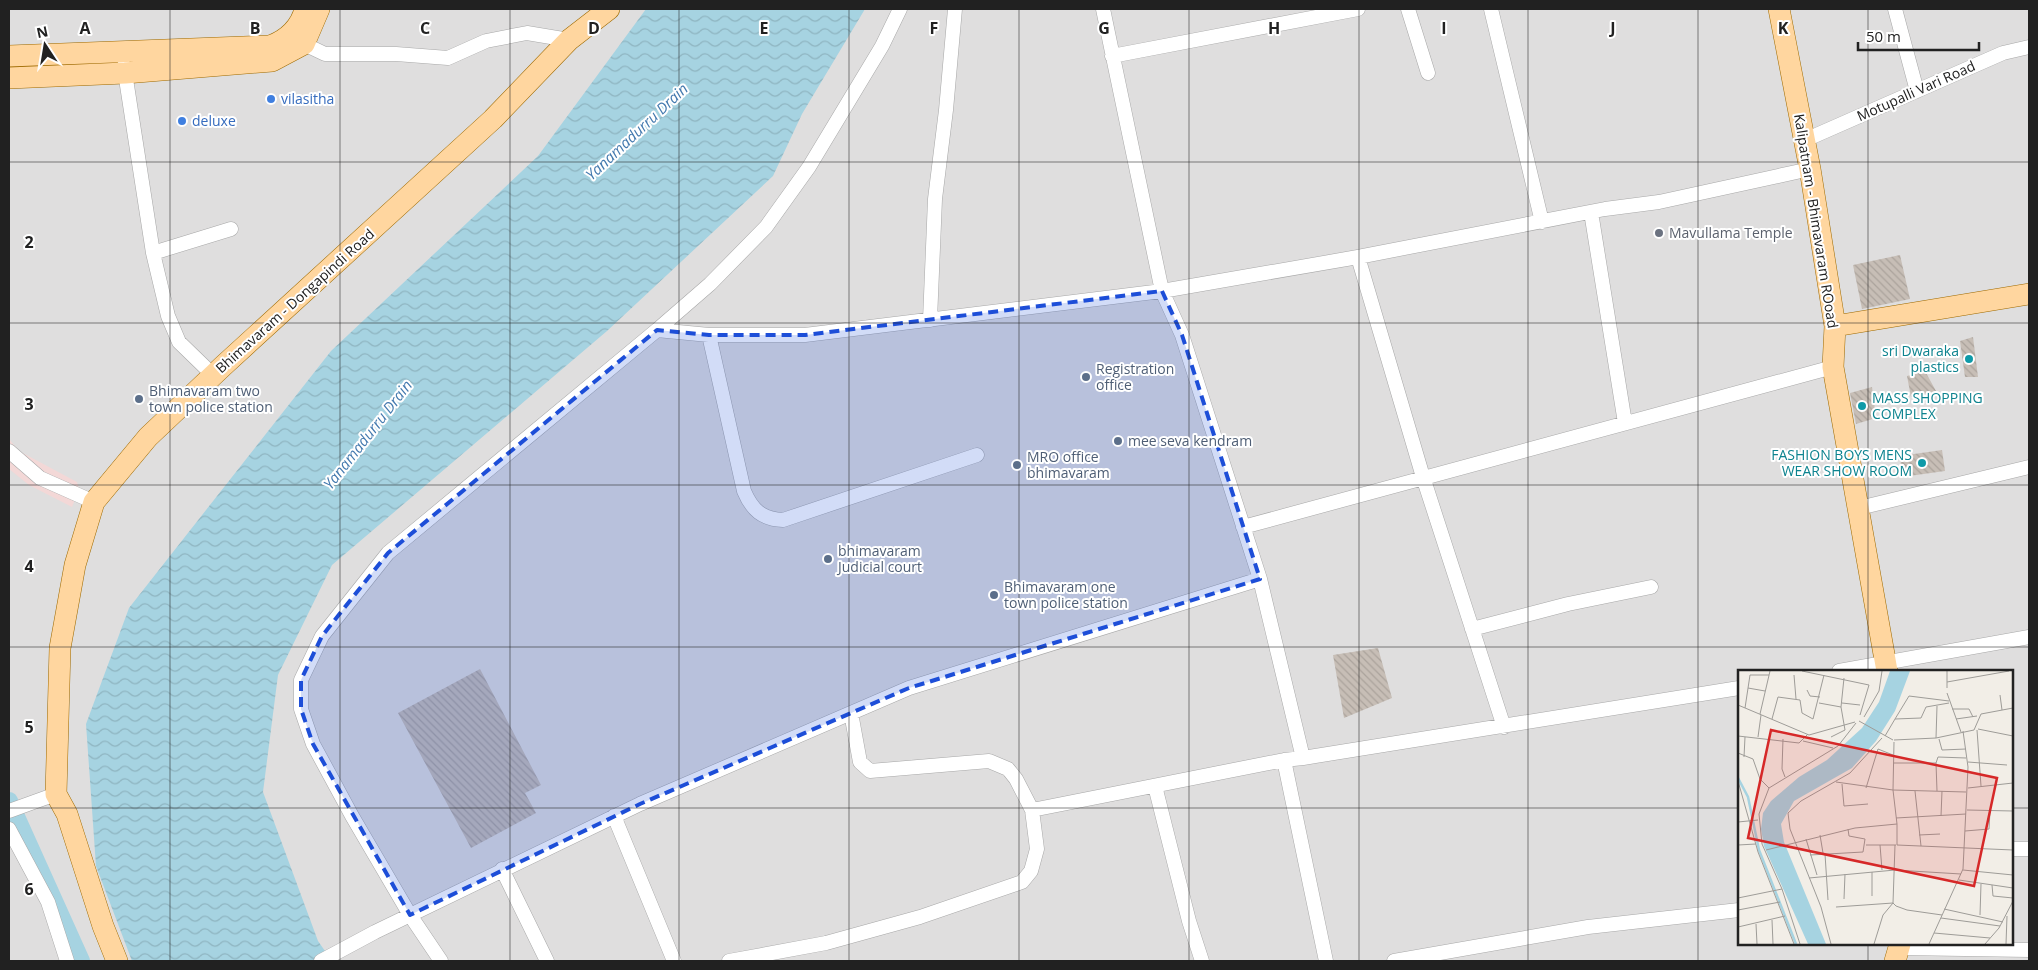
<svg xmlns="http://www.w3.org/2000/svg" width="2038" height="970" viewBox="0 0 2038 970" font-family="'Open Sans',sans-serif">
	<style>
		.residential { fill: #dfdede; fill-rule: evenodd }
		.commercial { fill: #f3d8d7 }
		.water { fill: url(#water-waves) }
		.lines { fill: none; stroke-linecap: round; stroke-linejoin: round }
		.canal { stroke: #a6d3e1; stroke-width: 18 }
		.building { fill: url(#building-back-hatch) }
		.street-casing { stroke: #a8a8a8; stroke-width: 15 }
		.primary-casing { stroke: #9e6a00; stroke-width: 22 }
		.street { stroke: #fff; stroke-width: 14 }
		.primary { stroke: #ffd69f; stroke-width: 21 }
		.marked { fill: #1d4ed8; fill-opacity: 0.2; stroke: #1d4ed8; stroke-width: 4; stroke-dasharray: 10 6; stroke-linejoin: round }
		.grid { fill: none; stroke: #212121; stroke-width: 1; stroke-opacity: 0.55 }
		.shop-dot { fill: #3f7fe0; stroke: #fff; stroke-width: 2 }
		.worship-dot { fill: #6b7280; stroke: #fff; stroke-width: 2 }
		.culture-dot { fill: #0f9aa8; stroke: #fff; stroke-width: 2 }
		.service-dot { fill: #5c6f8a; stroke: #fff; stroke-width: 2 }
		.labels { text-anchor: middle; stroke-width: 4; stroke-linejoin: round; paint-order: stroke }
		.street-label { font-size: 14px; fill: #212121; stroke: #fff }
		.shop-label { font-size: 14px; fill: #366cbe; stroke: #fff; text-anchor: start }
		.worship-label { font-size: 14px; fill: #5b616d; stroke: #fff; text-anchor: start }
		.culture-label { font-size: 14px; fill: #0d838f; stroke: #fff; text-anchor: end }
		.service-label { font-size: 14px; fill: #4e5e75; stroke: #fff; text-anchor: start }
		.water-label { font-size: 15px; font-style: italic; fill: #447aaf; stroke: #fff }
		.inset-river { fill: none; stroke: #a6d3e1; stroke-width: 2.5 }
		.inset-road { fill: none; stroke: #9e9c98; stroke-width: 1 }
		.view { fill: #d62828; fill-opacity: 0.15; stroke: #d62828; stroke-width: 2.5 }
		.inset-edge { fill: none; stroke: #212121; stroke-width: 2.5 }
		.grid-label { font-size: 16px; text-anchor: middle; font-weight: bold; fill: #212121; stroke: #fff; stroke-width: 4; stroke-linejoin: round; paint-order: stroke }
	</style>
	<defs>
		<pattern id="water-waves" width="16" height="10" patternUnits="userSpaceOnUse" patternTransform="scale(1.25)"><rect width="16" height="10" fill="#a6d3e1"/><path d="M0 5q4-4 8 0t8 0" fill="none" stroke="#8fb5c1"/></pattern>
		<pattern id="building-back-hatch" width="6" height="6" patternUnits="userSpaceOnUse" patternTransform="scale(1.25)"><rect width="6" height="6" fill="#c7beb6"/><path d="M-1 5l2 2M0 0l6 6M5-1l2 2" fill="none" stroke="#aba39c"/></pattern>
	</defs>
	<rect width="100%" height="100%" fill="#f2eee7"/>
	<path class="residential" d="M 9,9 L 2029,9 L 2029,961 L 9,961 ZM 1739,671 L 2012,671 L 2012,944 L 1739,944 Z"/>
	<path class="commercial" d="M 9,439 L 19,451 L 77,482 L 79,489 L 72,507 L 29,485 L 9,469 Z"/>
	<path class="water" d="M 646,9 L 865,9 L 802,114 L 773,176 L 607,331 L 332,565 L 278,675 L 263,792 L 318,941 L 332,961 L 132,961 L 96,866 L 86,724 L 129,608 L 331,351 L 538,156 Z"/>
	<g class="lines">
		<path class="canal" d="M 9,801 L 81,961"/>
	</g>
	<path class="building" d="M 1900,255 L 1910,299 L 1862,309 L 1853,265 Z
		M 1973,337 L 1978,377 L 1965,377 L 1960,341 Z
		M 1925,371 L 1936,391 L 1911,397 L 1907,376 Z
		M 1872,387 L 1876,418 L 1856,424 L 1850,393 Z
		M 1942,450 L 1945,471 L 1902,477 L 1900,456 Z
		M 1378,648 L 1392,698 L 1344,718 L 1333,655 Z
		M 480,669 L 541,785 L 525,793 L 536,813 L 471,848 L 398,713 Z"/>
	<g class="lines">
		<g class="street-casing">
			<path id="street" d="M 1103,9 L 1162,291 L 1182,335 L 1260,579
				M 1408,9 L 1428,73
				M 1491,9 L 1542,222
				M 1895,9 L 1917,91
				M 300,38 L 304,44 L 325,54 L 396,54 L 448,58 L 486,41 L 527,33 L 569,40
				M 1112,56 L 1358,9
				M 124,66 L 153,253 L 168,316 L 179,342 L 213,375
				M 1805,140 L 2003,53 L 2029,47
				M 1591,212 L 1625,423
				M 153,253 L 231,229
				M 1358,257 L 1423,477 L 1504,727
				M 930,320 L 935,199 L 946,110 L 955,9
				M 657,330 L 709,335 L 805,335 L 1162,291 L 1358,257 L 1605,209 L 1659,202 L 1810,169
				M 709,335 L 744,491 C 752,510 762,519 783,520 L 977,455
				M 9,451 L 40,478 L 94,502
				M 1859,508 L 2029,467
				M 1243,527 L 1833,367
				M 1472,629 L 1568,604 L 1651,587
				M 1839,671 L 2029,637
				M 1284,760 L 1326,961
				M 1155,786 L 1189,921 L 1202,961
				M 1032,810 L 1284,760 L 1303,758
				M 9,811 L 56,794
				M 614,816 L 674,961
				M 9,829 L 48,902 L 67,961
				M 2012,849 L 2029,849
				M 502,869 L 547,961
				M 1899,948 L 2029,950
				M 321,961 L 375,932 L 640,804 L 909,688 L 1260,579 L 1303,758 L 1739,688
				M 441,961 L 410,915 L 352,816 L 313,744 L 301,709 L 301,680 L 322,636 L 388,553 L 657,330 L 710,284 L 766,227 L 809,167 L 882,46 L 900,9
				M 729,961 L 826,943 L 920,917 L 1022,882 L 1031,871 L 1037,849 L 1032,810 L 1016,779 L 1008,769 L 989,761 L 870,771 L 860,762 L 851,713
				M 1394,961 L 1588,927 L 1739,910"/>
		</g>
		<g class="primary-casing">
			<path id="primary" d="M 1779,9 L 1810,169 L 1835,326 L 1833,367 L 1887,671
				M 9,56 L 270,46 C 287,40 301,27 305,9
				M 9,78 L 125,73 L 272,61 L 304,44 L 319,9
				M 1835,326 L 2029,294
				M 117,961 L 103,926 L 67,814 L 56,794 L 60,648 L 75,565 L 94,502 L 148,437 L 223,366 L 493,119 L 569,40 L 609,9
				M 1895,961 L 1900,944"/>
		</g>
		<use href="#street" class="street"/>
		<use href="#primary" class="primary"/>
	</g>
	<path class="marked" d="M 1162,291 L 1182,335 L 1260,579 L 909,688 L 640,804 L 410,915 L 313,744 L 301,709 L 301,680 L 322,636 L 388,553 L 657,330 L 709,335 L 805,335 Z"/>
	<path class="grid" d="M 170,9 L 170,961M 340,9 L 340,961M 510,9 L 510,961M 679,9 L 679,961M 849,9 L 849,961M 1019,9 L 1019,961M 1189,9 L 1189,961M 1359,9 L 1359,961M 1528,9 L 1528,961M 1698,9 L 1698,961M 1868,9 L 1868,671M 9,162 L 2029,162M 9,323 L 2029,323M 9,485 L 2029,485M 9,647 L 2029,647M 9,808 L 1739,808M 2012,808 L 2029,808M 1868,944 L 1868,961"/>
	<g class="shop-dot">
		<circle cx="271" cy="99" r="5"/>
		<circle cx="182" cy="121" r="5"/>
	</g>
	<circle class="worship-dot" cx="1659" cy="233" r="5"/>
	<g class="culture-dot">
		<circle cx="1969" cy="359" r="5"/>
		<circle cx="1862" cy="406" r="5"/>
		<circle cx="1922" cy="463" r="5"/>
	</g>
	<g class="service-dot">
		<circle cx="1086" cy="377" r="5"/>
		<circle cx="139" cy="399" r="5"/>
		<circle cx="1118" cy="441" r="5"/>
		<circle cx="1017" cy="465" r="5"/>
		<circle cx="828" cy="559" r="5"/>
		<circle cx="994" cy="595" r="5"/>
	</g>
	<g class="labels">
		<g class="street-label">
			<text transform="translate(1916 91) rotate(-24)" y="5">Motupalli Vari Road</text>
			<text transform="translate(1816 221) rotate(81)" y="5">Kalipatnam - Bhimavaram ROoad</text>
			<text transform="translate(295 301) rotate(-42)" y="5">Bhimavaram - Dongapindi Road</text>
		</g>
		<g class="shop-label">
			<text x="281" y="104">vilasitha</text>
			<text x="192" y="126">deluxe</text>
		</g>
		<g class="worship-label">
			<text x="1669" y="238">Mavullama Temple</text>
		</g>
		<g class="culture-label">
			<text x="1959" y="356">sri Dwaraka<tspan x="1959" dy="16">plastics</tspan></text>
			<text x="1872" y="403" text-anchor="start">MASS SHOPPING<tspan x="1872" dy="16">COMPLEX</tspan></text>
			<text x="1912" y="460">FASHION BOYS MENS<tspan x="1912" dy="16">WEAR SHOW ROOM</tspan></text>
		</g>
		<g class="service-label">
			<text x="1096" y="374">Registration<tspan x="1096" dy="16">office</tspan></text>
			<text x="149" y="396">Bhimavaram two<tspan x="149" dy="16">town police station</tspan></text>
			<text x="1128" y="446">mee seva kendram</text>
			<text x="1027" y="462">MRO office<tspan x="1027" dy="16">bhimavaram</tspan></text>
			<text x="838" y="556">bhimavaram<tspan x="838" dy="16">Judicial court</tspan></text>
			<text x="1004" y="592">Bhimavaram one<tspan x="1004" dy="16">town police station</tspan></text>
		</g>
		<g class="water-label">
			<text transform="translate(637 132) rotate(-43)" y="5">Yanamadurru Drain</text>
			<text transform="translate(368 435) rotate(-52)" y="5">Yanamadurru Drain</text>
		</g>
	</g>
	<g transform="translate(1738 670)">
		<rect width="275" height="275" fill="#f2eee7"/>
		<path d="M 152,1 L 172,1 L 157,41 L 138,71 L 114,98 L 56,131 L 43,154 L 46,172 L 88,274 L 70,274 L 26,176 L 23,159 L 25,143 L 33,131 L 61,107 L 89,90 L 124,58 L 141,32 Z" fill="#a6d3e1"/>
		<path class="inset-river" d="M 0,108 L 10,127 L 21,180 L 58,274"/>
		<path class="inset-road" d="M 64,1 L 131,15 L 122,45M 209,1 L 209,18M 56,5 L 58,29M 209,12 L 271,1M 10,18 L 27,21M 69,20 L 72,26 L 82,27M 209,23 L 223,62M 262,25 L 264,40M 81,33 L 103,37M 104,33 L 122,35M 0,35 L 71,65 L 117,52M 7,38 L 12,5 L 31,5M 214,39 L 231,39 L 235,47M 22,44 L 32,1M 126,47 L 141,21 L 144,1M 34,49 L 40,27 L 62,30 L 64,43 L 75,49 L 86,5M 157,49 L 171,26 L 211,31M 218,49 L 239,46M 121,51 L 155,70M 240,59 L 275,66M 239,60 L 243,116M 0,66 L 61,73 L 70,64M 147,66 L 157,49 L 183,48 L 188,37 L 211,33M 20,67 L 23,45M 93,67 L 107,60 L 103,37 L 106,8M 198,68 L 199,36M 45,69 L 44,99 L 47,107M 201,69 L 204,80 L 228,79M 156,70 L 198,68 L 236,60 L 243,44 L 275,38M 65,71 L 95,78M 156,72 L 155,120 L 159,154M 140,79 L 155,85M 0,83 L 15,89 L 22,109 L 31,118M 6,87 L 7,67M 230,92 L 269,95M 155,93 L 198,93 L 200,87 L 228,88M 198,93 L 199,121M 0,111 L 20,182 L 56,274M 98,112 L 155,120 L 228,122M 104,114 L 106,136 L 130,134M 128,118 L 140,79M 230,118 L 275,113M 177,121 L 183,176M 229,140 L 275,141M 203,146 L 204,121M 158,148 L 228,144M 0,152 L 20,150M 227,161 L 251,159 L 252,141M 82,165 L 85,183M 181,165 L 202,164M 68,169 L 79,205M 0,175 L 18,174M 128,175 L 158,175M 142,175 L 144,200M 28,180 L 117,158 L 159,154 L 159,175 L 275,180M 87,184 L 90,230M 72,185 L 125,182 L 127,169 L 111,166 L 110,159M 225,200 L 275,205M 134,202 L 134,226M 71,208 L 157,200 L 223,204M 221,210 L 275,218M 254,215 L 255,226 L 275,228M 0,228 L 44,219M 106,229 L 107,204M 98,237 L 155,233 L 157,175M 206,239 L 265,252M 0,240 L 42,232M 242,245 L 243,214M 203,248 L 262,256M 34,250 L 35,274M 18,254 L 19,274M 0,257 L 47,246M 196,263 L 252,268M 62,274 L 44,219 L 24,174 L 21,144 L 31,118 L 100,76 L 118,53M 93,274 L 83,237 L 52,159 L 50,143 L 63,131 L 112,103 L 144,68M 136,274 L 145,245 L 155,233 L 158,236 L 169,240 L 204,245M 191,274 L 225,199 L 230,97 L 225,61M 247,274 L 261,258 L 275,231M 268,274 L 269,246"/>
		<path class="view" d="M 33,60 L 259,108 L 236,216 L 10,168 Z"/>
		<rect width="275" height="275" class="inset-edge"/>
	</g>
	<g class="grid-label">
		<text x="85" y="34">A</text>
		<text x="255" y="34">B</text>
		<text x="425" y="34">C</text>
		<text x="594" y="34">D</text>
		<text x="764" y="34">E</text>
		<text x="934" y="34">F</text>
		<text x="1104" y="34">G</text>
		<text x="1274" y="34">H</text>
		<text x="1444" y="34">I</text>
		<text x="1613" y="34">J</text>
		<text x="1783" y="34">K</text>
		<text x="29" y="248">2</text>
		<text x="29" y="410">3</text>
		<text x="29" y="572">4</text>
		<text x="29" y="733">5</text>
		<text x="29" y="895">6</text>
	</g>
	<rect width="2038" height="970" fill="none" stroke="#212121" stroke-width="20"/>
	<g transform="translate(45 45) rotate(348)" stroke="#ffffff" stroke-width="4" paint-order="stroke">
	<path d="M0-4L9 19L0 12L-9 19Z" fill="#212121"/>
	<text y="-8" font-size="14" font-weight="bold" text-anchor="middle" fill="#212121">N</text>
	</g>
	<path d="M1858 42v8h121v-8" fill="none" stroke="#212121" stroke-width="2.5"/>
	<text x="1866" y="42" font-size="15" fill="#212121" stroke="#ffffff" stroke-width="4" paint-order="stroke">50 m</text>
</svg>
